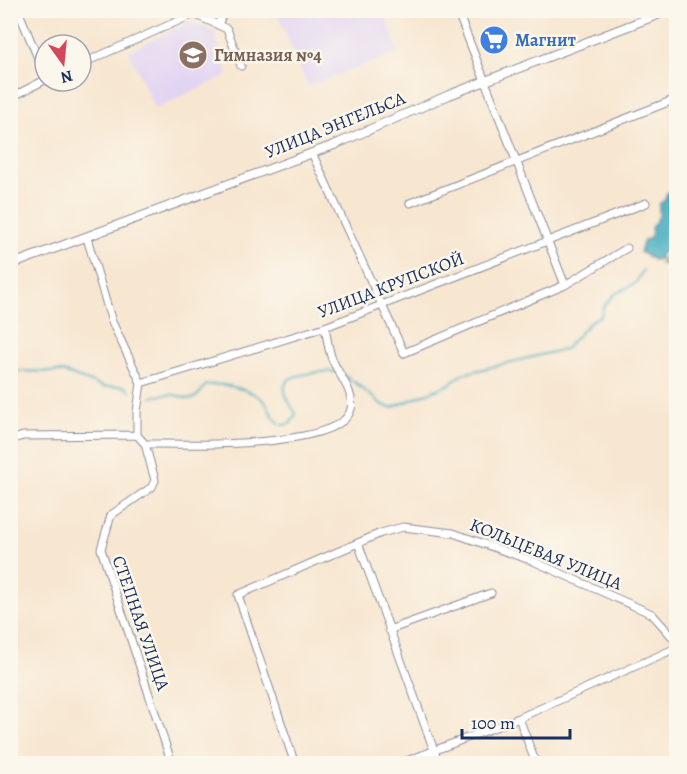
<svg xmlns="http://www.w3.org/2000/svg" width="687" height="774" viewBox="0 0 687 774" font-family="Alegreya,serif">
	<style>
		.built { fill: #e1d4f3 }
		.green { fill: #8ac77d; stroke: #527b6e; stroke-width: 1.5 }
		.water { fill: #3eaabe; stroke: #2c6c8e; stroke-width: 1.5 }
		.lines { fill: none; stroke-linecap: round; stroke-linejoin: round }
		.stream { stroke: #3eaabe; stroke-width: 2 }
		.minor-casing { stroke: #898a97; stroke-width: 9 }
		.tertiary-casing { stroke: #898a97; stroke-width: 10 }
		.minor { stroke: #fff; stroke-width: 7 }
		.tertiary { stroke: #fff; stroke-width: 8 }
		.labels { text-anchor: middle; stroke-width: 5; stroke-linejoin: round; paint-order: stroke }
		.shop-label { font-size: 18px; font-weight: bold; fill: #366cbe; stroke: #fbf7ec; text-anchor: start }
		.education-label { font-size: 18px; font-weight: bold; fill: #785e54; stroke: #fbf7ec; text-anchor: start }
		.street-label { font-size: 18px; fill: #1b2f5e; stroke: #fbf7ec }
	</style>
	<rect width="100%" height="100%" fill="#fbf7ec"/>
	<filter id="ink" filterUnits="userSpaceOnUse"><feTurbulence type="fractalNoise" baseFrequency=".0167" numOctaves="2"/><feDisplacementMap in="SourceGraphic" scale="12" xChannelSelector="R" yChannelSelector="G"/><feConvolveMatrix kernelMatrix="1 2 1 2 8 2 1 2 1" color-interpolation-filters="sRGB"/></filter>
	<filter id="wash" filterUnits="userSpaceOnUse"><feTurbulence type="fractalNoise" baseFrequency=".008" numOctaves="4" result="noise"/><feDisplacementMap in="SourceGraphic" scale="24" xChannelSelector="R" yChannelSelector="G"/><feGaussianBlur stdDeviation="1.35" result="paint"/><feColorMatrix in="noise" values="0 0 0 0 0 0 0 0 0 0 0 0 0 0 0 0 0 1.4 0 .05"/><feComposite in="paint" operator="in"/></filter>
	<g filter="url(#wash)">
		<rect width="100%" height="100%" fill="#f7e6d0"/>
		<path class="built" d="M 276,10 L 384,11 L 399,52 L 308,86 Z
			M 189,22 L 214,31 L 228,75 L 155,109 L 129,51 Z"/>
		<path class="green" d="M 676,244 L 676,265 L 660,264 Z"/>
		<path class="water" d="M 676,188 L 676,237 L 670,238 L 673,244 L 660,255 L 661,259 L 653,260 L 640,252 L 644,240 L 649,239 L 652,233 L 651,228 L 659,217 L 659,204 L 665,200 L 667,193 Z"/>
		<g class="lines">
			<path class="stream" d="M 10,371 L 63,372 L 104,387 L 124,386 L 130,391
				M 343,375 C 358,381 378,406 391,408 L 450,384 L 463,374 L 565,349 L 592,320 L 601,316 L 604,306 L 615,294 L 636,283 L 643,270
				M 151,397 C 159,396 167,393 175,395 C 195,401 193,402 206,385 C 222,383 254,389 265,402 C 271,411 272,419 282,425 L 290,424 L 296,414 C 286,398 274,379 302,375 C 315,373 322,370 335,372"/>
		</g>
	</g>
	<g filter="url(#ink)">
		<g class="lines">
			<g class="minor-casing">
				<path id="minor" d="M 18,10 L 45,75
					M 457,10 L 565,285
					M 218,25 L 224,10
					M 81,64 L 194,14 L 227,29 L 241,66
					M 10,98 L 45,80
					M 312,153 L 404,353 L 565,285 L 627,248
					M 410,203 L 676,99
					M 87,238 L 112,322 L 141,383 L 137,412 L 137,435 L 145,444 L 155,480 L 152,487 L 111,515 L 101,549 L 172,764
					M 141,383 L 325,327 L 646,203
					M 10,440 L 23,436 L 137,435
					M 145,444 C 181,444 341,450 351,409 C 355,392 338,374 332,359 C 328,349 327,337 325,327
					M 676,521 L 673,530 L 676,552
					M 358,543 L 439,764
					M 389,630 L 491,593
					M 676,640 L 676,628
					M 519,718 L 536,764
					M 295,764 L 238,595 L 381,533 L 403,527 L 453,533 L 533,561 L 652,614 L 676,641
					M 399,764 L 519,718 L 676,648"/>
			</g>
			<g class="tertiary-casing">
				<path id="tertiary" d="M 10,265 L 334,145 L 449,95 L 670,10"/>
			</g>
			<use href="#minor" class="minor"/>
			<use href="#tertiary" class="tertiary"/>
		</g>
	</g>
	<defs>
		<g id="supermarket-disc" transform="scale(1.5)"><circle r="9.5" fill="#3f7fe0" stroke="#fbf7ec"/><path d="M-6-5.5h2.5l.6 2H6L4.5 2H-2.5L-4.4-4H-6ZM-1.5 3.2a1.3 1.3 0 1 0 .1 0ZM3 3.2a1.3 1.3 0 1 0 .1 0Z" fill="#fff"/></g>
		<g id="school-disc" transform="scale(1.5)"><circle r="9.5" fill="#8d6e63" stroke="#fbf7ec"/><path d="M0-5L7-2L0 1L-7-2ZM-4 1L0 2.5L4 1V4Q0 6-4 4Z" fill="#fff"/></g>
	</defs>
	<g fill-rule="evenodd">
		<use href="#supermarket-disc" x="494" y="40"/>
		<use href="#school-disc" x="193" y="55"/>
	</g>
	<g class="labels">
		<g class="shop-label">
			<text x="515" y="46">Магнит</text>
		</g>
		<g class="education-label">
			<text x="214" y="61">Гимназия №4</text>
		</g>
		<g class="street-label">
			<text transform="translate(335 125) rotate(-22)" y="6">УЛИЦА ЭНГЕЛЬСА</text>
			<text transform="translate(391 285) rotate(-21)" y="6">УЛИЦА КРУПСКОЙ</text>
			<text transform="translate(546 554) rotate(22)" y="6">КОЛЬЦЕВАЯ УЛИЦА</text>
			<text transform="translate(141 623) rotate(71)" y="6">СТЕПНАЯ УЛИЦА</text>
		</g>
	</g>
	<rect width="687" height="774" fill="none" stroke="#fbf7ec" stroke-width="36"/>
	<g transform="translate(63 63) rotate(165)"><circle r="28" fill="#fbf7ec" stroke="#a1a7b3" stroke-width="1.5"/>
	<path d="M0-4.5L10 22L0 15L-10 22Z" fill="#d1495b"/>
	<text y="-9" font-size="16" font-weight="bold" text-anchor="middle" fill="#1b2f5e">N</text>
	</g>
	<path d="M462 729v9h108v-9" fill="none" stroke="#1b2f5e" stroke-width="3"/>
	<text x="471" y="729" font-size="18" fill="#1b2f5e" stroke="#fbf7ec" stroke-width="4.5" paint-order="stroke">100 m</text>
</svg>
